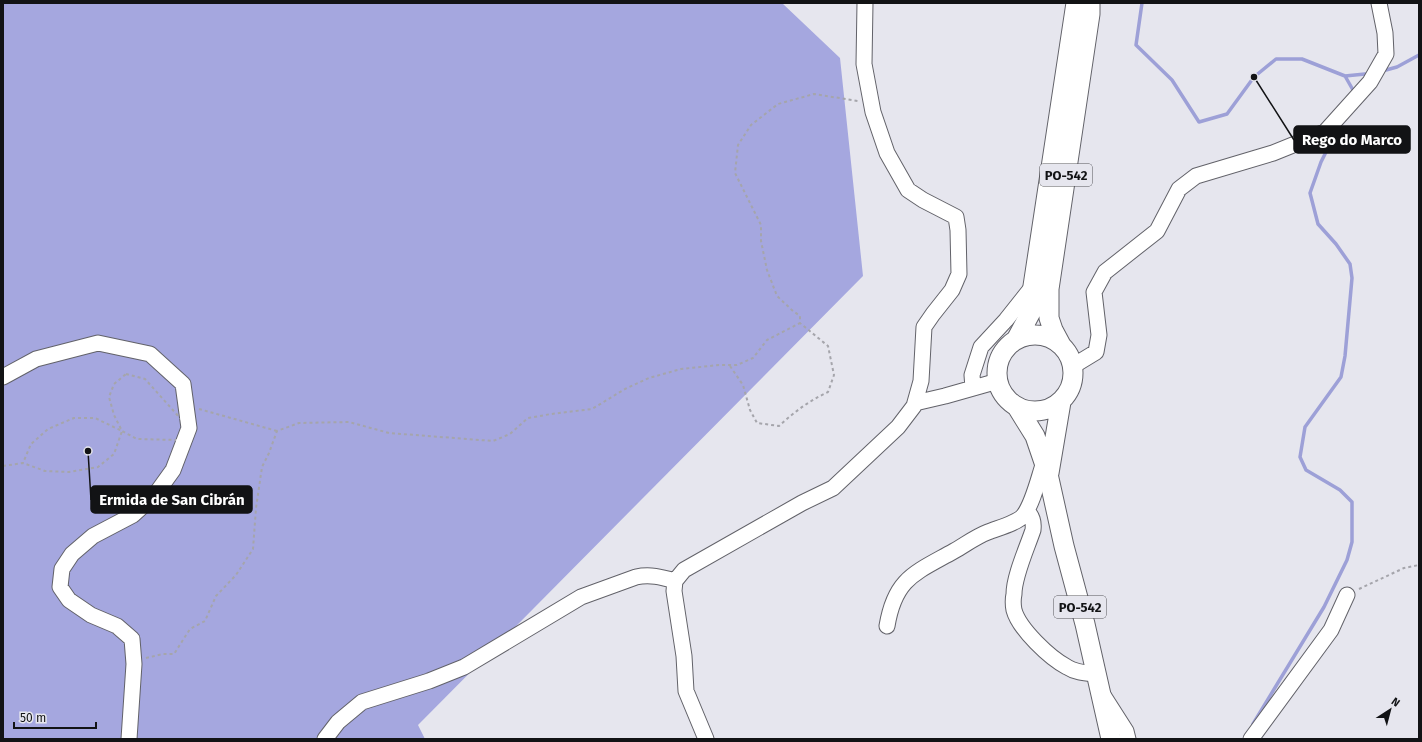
<svg xmlns="http://www.w3.org/2000/svg" width="1422" height="742" viewBox="0 0 1422 742" font-family="'Fira Sans',sans-serif">
	<style>
		.forest { fill: #a5a7df }
		.lines { fill: none; stroke-linecap: round; stroke-linejoin: round }
		.stream { stroke: #9da0d7; stroke-width: 3.5 }
		.minor-casing { stroke: #626269; stroke-width: 17 }
		.major-casing { stroke: #626269; stroke-width: 21 }
		.path { stroke: #a5a5ab; stroke-width: 2; stroke-dasharray: 3 3; stroke-linecap: butt }
		.minor { stroke: #fff; stroke-width: 15 }
		.major { stroke: #fff; stroke-width: 19 }
		.labels { text-anchor: middle; stroke-width: 3; stroke-linejoin: round; paint-order: stroke }
		.shield { fill: #e6e6ee; stroke: #525256; stroke-width: 1 }
		.shield-label { font-size: 13px; font-weight: bold; fill: #121315 }
		.leader { fill: none; stroke: #121315; stroke-width: 1.5 }
		.callout-dot { fill: #121315; stroke: #e6e6ee; stroke-width: 1.5 }
		.callout { fill: #121315; stroke: #121315; stroke-width: 1.5 }
		.callout-label { font-size: 15px; text-anchor: middle; font-weight: bold; fill: #fff }
	</style>
	<rect width="100%" height="100%" fill="#e6e6ee"/>
	<path class="forest" d="M 3,3 L 782,3 L 840,58 L 863,276 L 418,725 L 425,739 L 3,739 Z"/>
	<g class="lines">
		<path class="stream" d="M 1142,3 L 1136,45 L 1172,80 L 1199,122 L 1227,114 L 1254,77 L 1276,59 L 1302,59 L 1345,76 L 1365,74
			M 1386,70 L 1397,67 L 1419,55
			M 1345,76 L 1353,90
			M 1253,724 L 1324,607 L 1347,560 L 1352,542 L 1352,502 L 1340,490 L 1306,470 L 1300,457 L 1305,427 L 1341,377 L 1345,356 L 1352,278 L 1350,264 L 1336,244 L 1318,224 L 1310,193 L 1321,162 L 1339,126"/>
		<g class="minor-casing">
			<path id="minor" d="M 1073,366 L 1096,352 L 1099,335 L 1094,292 L 1105,272 L 1157,231 L 1179,189 L 1196,176 L 1273,153 L 1325,132 L 1370,82 L 1386,54 L 1385,33 L 1379,3
				M 3,377 L 36,359 L 98,343 L 150,354 L 183,384 L 189,428 L 173,470 L 155,495 L 133,515 L 93,536 L 72,554 L 62,569 L 60,587 L 69,600 L 91,615 L 117,626 L 132,639 L 134,664 L 129,739
				M 973,388 L 972,375 L 981,347 L 1006,320 L 1033,286
				M 915,403 L 945,396 L 998,381
				M 1027,510 C 1032,517 1034,521 1033,530 C 1027,548 1014,576 1014,594 C 1013,599 1013,605 1014,610 C 1019,629 1050,658 1067,667 C 1076,673 1087,673 1097,674
				M 887,626 C 895,578 915,573 954,551 C 965,545 975,537 988,532 C 998,528 1017,523 1023,516 C 1033,504 1039,476 1044,462
				M 1103,695 L 1126,731 L 1128,739
				M 325,739 L 338,722 L 362,702 L 429,681 L 464,667 L 581,597 L 636,577 C 650,574 661,577 675,581
				M 706,739 L 686,691 L 684,656 L 674,591 L 675,581 L 684,570 L 802,503 L 833,488 L 898,427 L 914,406 L 921,381 L 924,327 L 933,314 L 952,290 L 959,274 L 958,230 L 956,217 L 923,200 L 908,190 L 887,153 L 873,112 L 864,64 L 865,3
				M 1251,739 L 1331,630 L 1347,595"/>
		</g>
		<g class="major-casing">
			<path id="major" d="M997 373a38 38 0 1 1 76 0a38 38 0 1 1-76 0Z
				M 1016,340 L 1031,312 L 1033,286 L 1076,3
				M 1061,345 L 1053,330 L 1049,318 L 1049,289 L 1090,14 L 1090,3
				M 1017,407 L 1035,436 L 1048,474 L 1064,546 L 1085,624 L 1111,739
				M 1049,473 L 1061,402"/>
		</g>
		<path class="path" d="M 730,366 L 743,385 L 750,410 L 757,423 L 779,426 C 794,412 809,401 828,392 L 834,375 L 828,346 L 800,323
			M 126,374 L 145,379 L 189,428 L 177,440 L 137,439 L 122,431 L 114,415 L 109,397 L 114,384 Z
			M 199,409 L 277,431
			M 3,466 L 23,463 L 45,471 L 69,472 L 98,467 L 114,454 L 122,431 L 95,418 L 74,418 L 48,429 L 31,444 L 23,463
			M 1359,589 L 1404,568 L 1419,565
			M 146,658 L 163,654 L 174,654 L 190,629 L 205,621 L 216,596 L 236,575 L 253,549 L 256,508 L 262,467 L 269,453 L 277,431 L 299,423 L 349,422 L 389,433 L 493,441 L 510,434 L 528,418 L 551,414 L 592,409 L 625,389 L 649,378 L 681,369 L 719,365 L 737,365 L 753,358 L 767,340 L 800,323 L 800,316 L 793,311 L 777,296 L 767,270 L 761,241 L 761,225 L 735,173 L 738,145 L 751,125 L 778,104 L 814,94 L 858,101"/>
		<use href="#minor" class="minor"/>
		<use href="#major" class="major"/>
	</g>
	<g class="labels">
		<g class="shield">
			<rect x="1040" y="164" width="52" height="22" rx="3"/>
			<rect x="1054" y="596" width="52" height="22" rx="3"/>
		</g>
		<g class="shield-label">
			<text x="1066" y="180">PO-542</text>
			<text x="1080" y="612">PO-542</text>
		</g>
	</g>
	<path class="leader" d="M1254 77L1294 140M88 451L91 500"/>
	<g class="callout-dot">
		<circle cx="1254" cy="77" r="4"/>
		<circle cx="88" cy="451" r="4"/>
	</g>
	<g class="callout">
		<rect x="1294" y="126" width="116" height="27" rx="4"/>
		<rect x="91" y="486" width="161" height="27" rx="4"/>
	</g>
	<g class="callout-label">
		<text x="1352" y="145">Rego do Marco</text>
		<text x="172" y="505">Ermida de San Cibrán</text>
	</g>
	<rect width="1422" height="742" fill="none" stroke="#121315" stroke-width="8"/>
	<g transform="translate(1390 710) rotate(36)" stroke="#e6e6ee" stroke-width="3" paint-order="stroke">
	<path d="M0-3L7 15L0 10L-7 15Z" fill="#121315"/>
	<text y="-6" font-size="11" font-weight="bold" text-anchor="middle" fill="#121315">N</text>
	</g>
	<path d="M14 722v6h82v-6" fill="none" stroke="#121315" stroke-width="2"/>
	<text x="20" y="722" font-size="12" fill="#121315" stroke="#e6e6ee" stroke-width="3" paint-order="stroke">50 m</text>
</svg>
